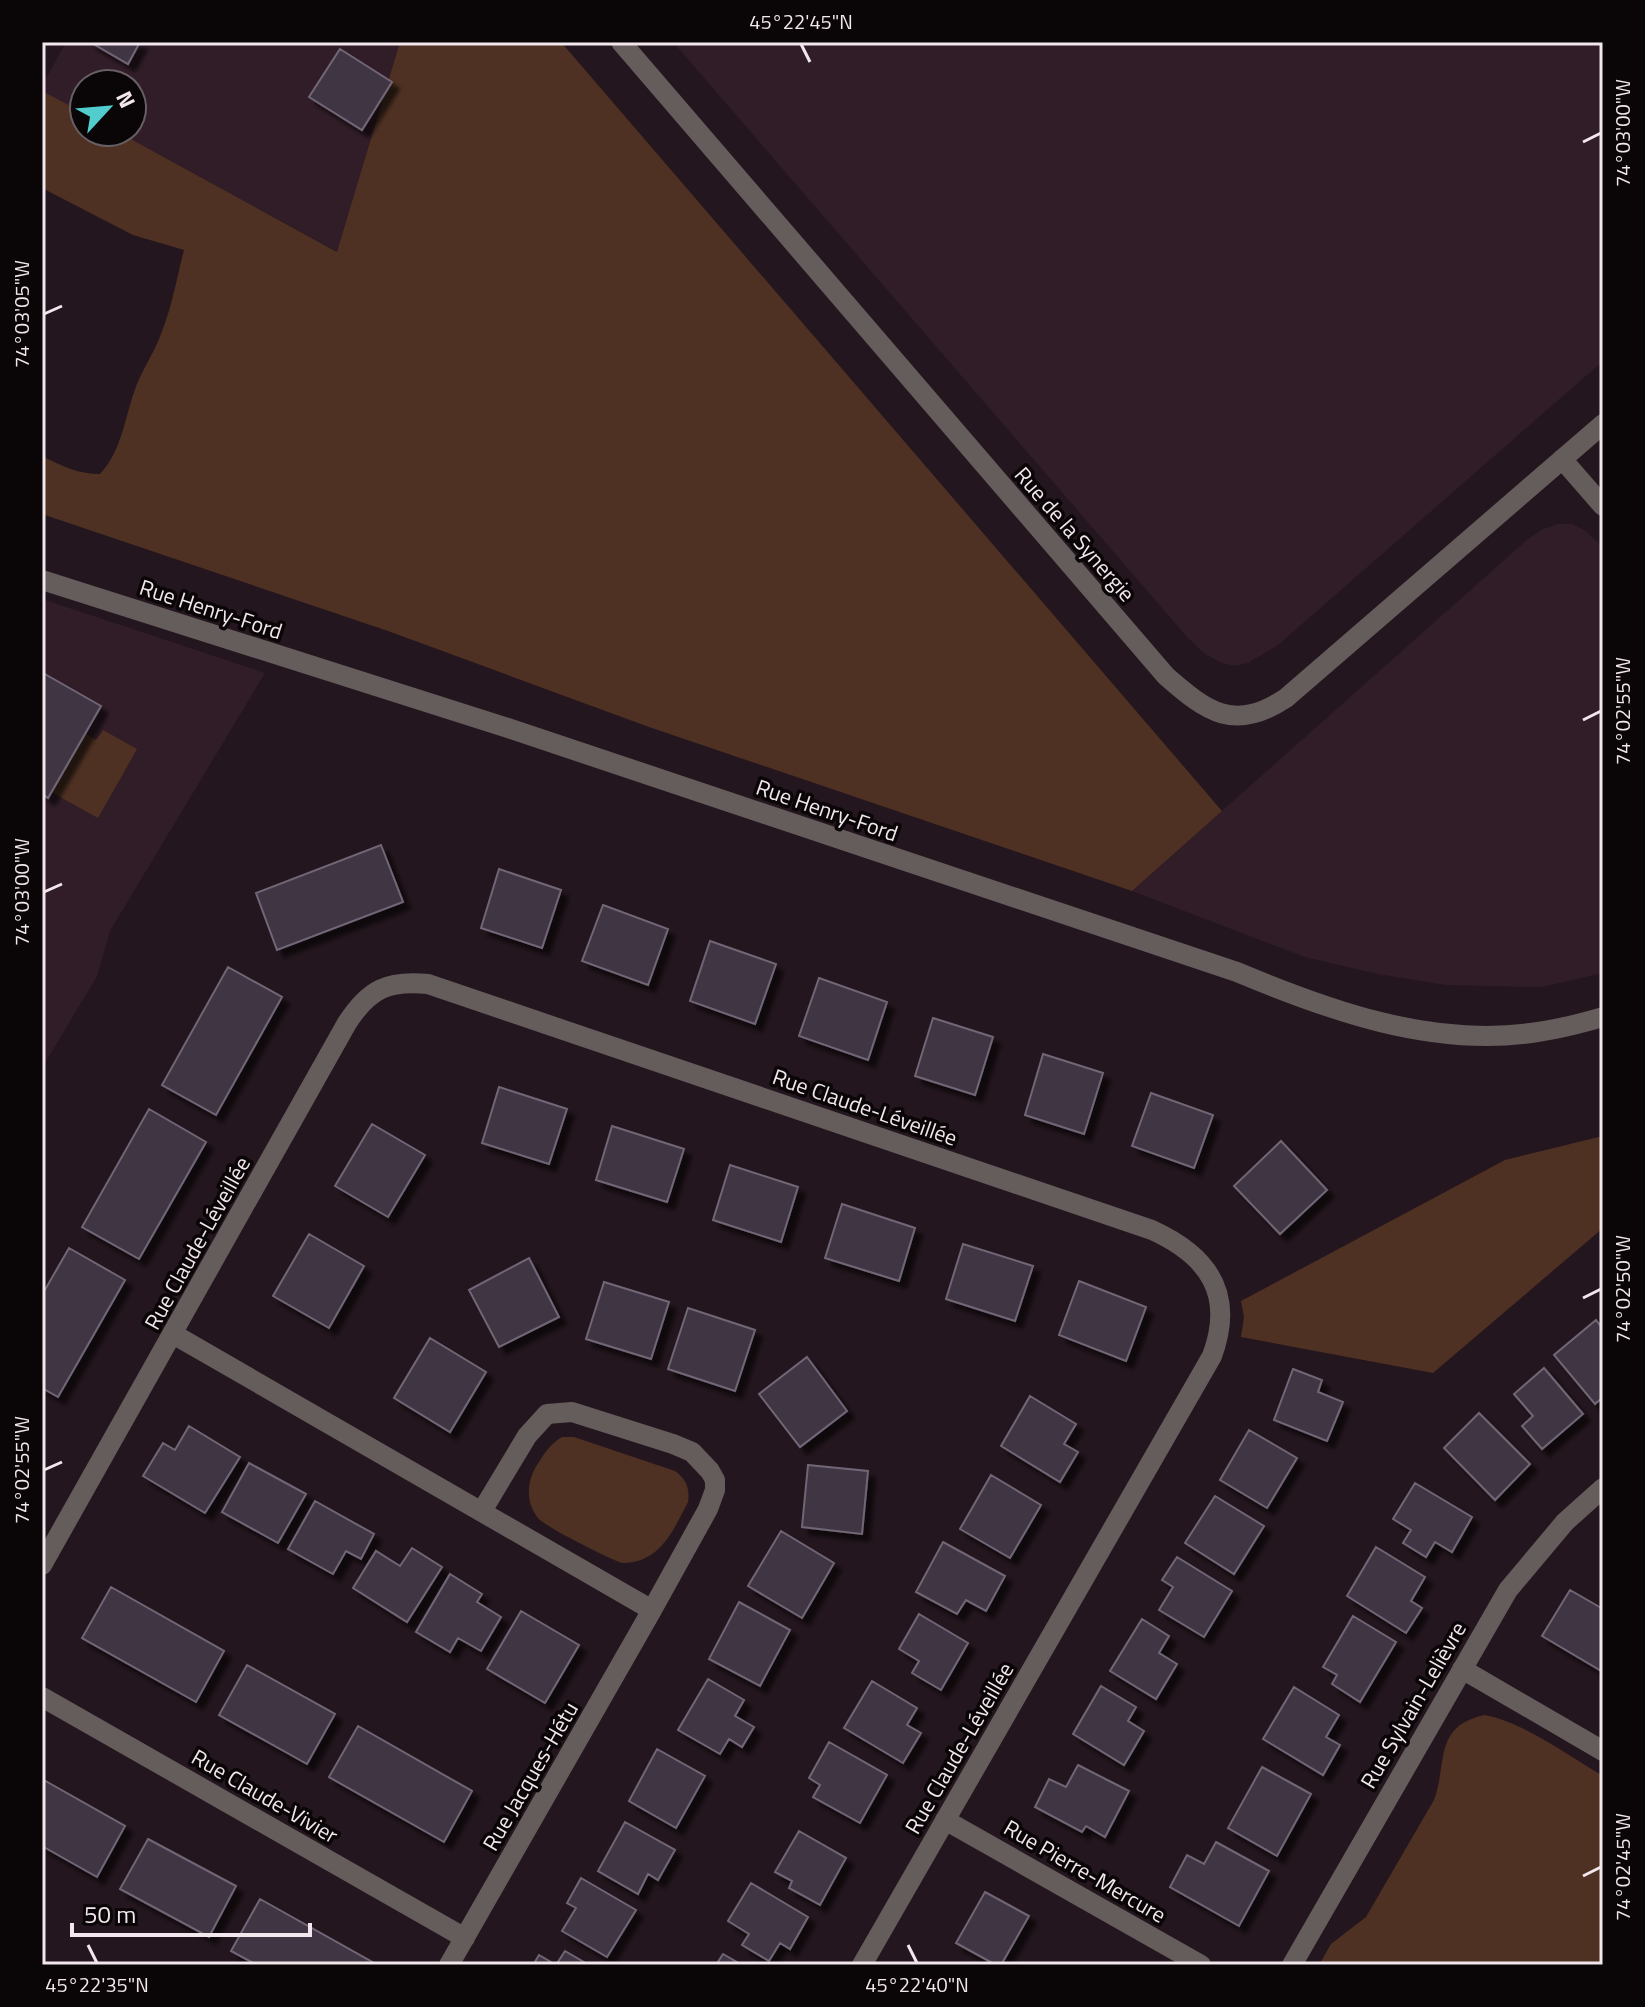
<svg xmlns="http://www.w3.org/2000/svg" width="1645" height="2007" viewBox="0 0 1645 2007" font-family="'Titillium Web',sans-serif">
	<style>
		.built { fill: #311d28 }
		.green { fill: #4f3123 }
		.building { fill: #3f3543; stroke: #716676; stroke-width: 2; filter: url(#shadow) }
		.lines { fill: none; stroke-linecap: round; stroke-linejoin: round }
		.minor { stroke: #655c5c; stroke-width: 20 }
		.tertiary { stroke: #655c5c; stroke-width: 20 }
		.ticks { fill: none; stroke: #f2e7ec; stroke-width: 3 }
		.labels { text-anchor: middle; stroke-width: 7; stroke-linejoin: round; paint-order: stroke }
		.street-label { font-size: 22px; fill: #f2e7ec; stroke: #0a0507 }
		.neatline { fill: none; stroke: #f2e7ec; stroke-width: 3 }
		.ticks-label { font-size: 20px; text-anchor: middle; fill: #f2e7ec }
	</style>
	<defs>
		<filter id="shadow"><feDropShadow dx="7" dy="7" stdDeviation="2" flood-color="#0009"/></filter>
	</defs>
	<rect width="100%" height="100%" fill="#24161e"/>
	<path class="built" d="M 66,42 L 400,42 L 338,252 L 118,132 L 132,132 L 132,84 L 84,84 L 84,113 L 42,91 L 42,86 Z
		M 673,42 L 1603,42 L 1603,361 L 1278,645 L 1248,663 L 1235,666 L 1222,663 L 1205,654 L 1188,638 Z
		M 1558,524 L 1572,524 L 1584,530 L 1603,547 L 1603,973 L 1541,987 L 1446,985 L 1378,974 L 1305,957 L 1132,891 L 1528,539 L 1543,529 Z
		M 42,599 L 265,673 L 110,931 L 97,976 L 42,1068 Z"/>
	<path class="green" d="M 400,42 L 561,42 L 1222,811 L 1132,891 L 649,727 L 388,631 L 42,514 L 42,456 C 62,466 77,474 100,474 C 123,450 125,414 137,384 C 144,367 155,351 161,334 C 172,307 177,277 184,250 L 133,235 L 42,188 L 42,91 L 84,113 L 84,132 L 118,132 L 337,252 Z
		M 103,730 L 137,749 L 98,818 L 51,792 L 85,733 L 96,740 Z
		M 1603,1136 L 1603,1228 L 1433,1373 L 1241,1337 L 1244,1317 L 1241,1301 L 1505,1160 Z
		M 562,1437 L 574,1437 L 675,1471 C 686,1479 690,1488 688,1502 C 673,1531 660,1563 622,1563 C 608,1558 547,1528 538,1518 C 525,1502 527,1481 537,1465 C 544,1454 550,1444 562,1437 Z
		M 1484,1715 C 1524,1722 1568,1756 1603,1776 L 1603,1965 L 1319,1965 L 1331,1944 L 1366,1917 L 1434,1800 C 1448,1762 1433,1727 1484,1715 Z"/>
	<path class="building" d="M 90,42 L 140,42 L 128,64 Z
		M 340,49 L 392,82 L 362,130 L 309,97 Z
		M 43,673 L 101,706 L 48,798 L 42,794 Z
		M 381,845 L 403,902 L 277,950 L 256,893 Z
		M 499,869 L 561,890 L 542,948 L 481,928 Z
		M 603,905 L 668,929 L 648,985 L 582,961 Z
		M 710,941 L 776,964 L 755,1024 L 690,1001 Z
		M 228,967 L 282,997 L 216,1115 L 162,1085 Z
		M 819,978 L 887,1002 L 868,1060 L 799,1036 Z
		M 933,1018 L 993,1037 L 975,1095 L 915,1076 Z
		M 1043,1054 L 1103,1073 L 1084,1134 L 1025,1115 Z
		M 499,1087 L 567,1109 L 549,1164 L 482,1143 Z
		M 1151,1093 L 1213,1115 L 1194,1168 L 1132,1146 Z
		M 149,1109 L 206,1142 L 139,1259 L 82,1227 Z
		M 372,1124 L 425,1155 L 388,1217 L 335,1186 Z
		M 612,1126 L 684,1149 L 667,1202 L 596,1180 Z
		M 1281,1141 L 1327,1190 L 1280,1234 L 1234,1186 Z
		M 730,1165 L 798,1187 L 781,1242 L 713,1220 Z
		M 842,1204 L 915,1228 L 899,1281 L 825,1258 Z
		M 309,1234 L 364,1266 L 329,1328 L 273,1296 Z
		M 963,1244 L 1033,1266 L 1015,1321 L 946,1299 Z
		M 69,1248 L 125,1280 L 58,1397 L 42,1388 L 42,1295 Z
		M 529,1258 L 559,1317 L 499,1347 L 469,1290 Z
		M 1079,1281 L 1146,1307 L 1126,1361 L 1059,1335 Z
		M 604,1282 L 669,1302 L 651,1359 L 586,1339 Z
		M 688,1308 L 755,1330 L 735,1391 L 668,1369 Z
		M 1596,1320 L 1603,1329 L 1603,1397 L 1595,1404 L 1554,1355 Z
		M 430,1338 L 486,1372 L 450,1432 L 394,1398 Z
		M 807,1357 L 847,1411 L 800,1447 L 759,1394 Z
		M 1544,1368 L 1583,1414 L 1542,1449 L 1522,1426 L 1533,1416 L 1514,1394 Z
		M 1293,1369 L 1322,1380 L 1318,1392 L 1343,1402 L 1327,1441 L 1274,1420 Z
		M 1030,1396 L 1076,1424 L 1064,1444 L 1078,1452 L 1060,1482 L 1001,1446 Z
		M 1479,1413 L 1530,1464 L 1495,1500 L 1444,1448 Z
		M 189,1426 L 240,1457 L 205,1513 L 143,1476 L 163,1443 L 175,1450 Z
		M 1249,1430 L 1297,1458 L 1267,1508 L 1220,1480 Z
		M 249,1463 L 306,1494 L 278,1543 L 222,1512 Z
		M 808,1465 L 868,1471 L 862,1534 L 802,1527 Z
		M 991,1475 L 1041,1505 L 1010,1558 L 960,1529 Z
		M 1415,1483 L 1472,1517 L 1452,1552 L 1435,1542 L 1426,1557 L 1403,1543 L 1411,1530 L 1393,1519 Z
		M 1215,1496 L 1264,1526 L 1234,1574 L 1185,1543 Z
		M 315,1501 L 374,1534 L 361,1559 L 346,1551 L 333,1574 L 288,1549 Z
		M 781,1531 L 834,1563 L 802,1618 L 748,1586 Z
		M 943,1542 L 1005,1576 L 986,1611 L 966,1600 L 957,1614 L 916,1592 Z
		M 1376,1547 L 1425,1577 L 1411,1601 L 1422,1608 L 1406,1633 L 1347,1596 Z
		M 412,1548 L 442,1567 L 407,1622 L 353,1588 L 376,1551 L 400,1566 Z
		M 1177,1557 L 1232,1591 L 1204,1637 L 1159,1610 L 1173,1587 L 1162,1580 Z
		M 450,1574 L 482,1594 L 477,1602 L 501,1617 L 481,1651 L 458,1638 L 450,1652 L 416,1632 Z
		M 111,1587 L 224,1651 L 196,1702 L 82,1638 Z
		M 1570,1590 L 1603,1609 L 1603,1672 L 1542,1636 Z
		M 739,1602 L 790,1630 L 760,1686 L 709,1659 Z
		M 521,1611 L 579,1645 L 545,1703 L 487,1669 Z
		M 919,1614 L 968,1643 L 941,1690 L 912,1673 L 919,1661 L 899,1649 Z
		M 1353,1616 L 1396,1642 L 1360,1702 L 1332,1684 L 1337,1675 L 1323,1667 Z
		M 1142,1619 L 1169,1636 L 1159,1653 L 1177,1664 L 1156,1699 L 1110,1671 Z
		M 247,1665 L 335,1714 L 307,1764 L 219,1715 Z
		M 708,1679 L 744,1700 L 735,1716 L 754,1727 L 742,1747 L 729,1739 L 720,1754 L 678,1730 Z
		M 872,1681 L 917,1708 L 907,1725 L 921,1733 L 903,1763 L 844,1728 Z
		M 1101,1686 L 1136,1707 L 1128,1721 L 1144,1731 L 1124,1765 L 1073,1734 Z
		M 1294,1687 L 1339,1715 L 1326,1737 L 1340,1745 L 1323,1775 L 1263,1739 Z
		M 358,1726 L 472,1791 L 444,1842 L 329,1777 Z
		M 829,1742 L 887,1775 L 860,1823 L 813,1797 L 820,1785 L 809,1778 Z
		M 657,1749 L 705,1776 L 676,1828 L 629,1801 Z
		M 1078,1765 L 1129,1791 L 1105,1837 L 1086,1826 L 1082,1832 L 1035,1807 L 1049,1779 L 1066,1787 Z
		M 1262,1767 L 1311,1794 L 1277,1856 L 1228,1828 Z
		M 42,1779 L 125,1826 L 97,1877 L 42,1846 Z
		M 625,1822 L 675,1850 L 658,1880 L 648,1874 L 638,1894 L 598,1871 Z
		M 799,1831 L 846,1858 L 820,1905 L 789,1888 L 792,1881 L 775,1872 Z
		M 148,1839 L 236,1886 L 209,1937 L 120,1889 Z
		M 1216,1842 L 1269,1871 L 1239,1926 L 1170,1887 L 1187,1855 L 1204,1864 Z
		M 581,1878 L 636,1910 L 607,1957 L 562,1931 L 576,1908 L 567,1903 Z
		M 751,1883 L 808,1917 L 790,1949 L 780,1943 L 769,1961 L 742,1945 L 749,1934 L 728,1921 Z
		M 985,1892 L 1029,1916 L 1001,1965 L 996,1965 L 956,1943 Z
		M 260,1899 L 374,1963 L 373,1965 L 257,1965 L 231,1951 Z
		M 565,1951 L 589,1965 L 556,1965 Z
		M 723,1954 L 742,1965 L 716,1965 Z
		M 539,1955 L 556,1965 L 533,1965 Z"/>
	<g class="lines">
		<path class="minor" d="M 621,42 L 1166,676 C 1208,713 1235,732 1286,698 L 1603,424
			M 1562,459 L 1603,506
			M 173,1334 L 652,1610 L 449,1965
			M 482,1511 L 527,1436 L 547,1414 L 572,1412 L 673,1444 L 692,1452 L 710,1471 L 715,1480 L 715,1490 L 708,1509 L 652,1610
			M 42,1565 L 347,1023 C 369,989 388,980 428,984 L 1152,1230 C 1209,1256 1235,1294 1212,1356 L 862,1965
			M 1462,1669 L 1603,1751
			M 42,1697 L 465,1938
			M 945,1820 L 1201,1965
			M 1292,1965 L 1508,1590 L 1565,1522 L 1603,1488"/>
		<path class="tertiary" d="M 42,580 L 508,728 L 1237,972 C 1328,1010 1430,1047 1531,1033 C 1555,1030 1579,1024 1603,1017"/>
	</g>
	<path class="ticks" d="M 801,44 L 810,62M 1583,142 L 1601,133M 44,314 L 62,306M 1583,720 L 1601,711M 44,892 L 62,884M 1583,1298 L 1601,1289M 44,1470 L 62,1462M 1583,1876 L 1601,1867M 88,1945 L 97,1963M 908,1945 L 917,1963"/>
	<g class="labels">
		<g class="street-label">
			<text transform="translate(1075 534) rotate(49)" y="8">Rue de la Synergie</text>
			<text transform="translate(211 609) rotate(18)" y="8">Rue Henry-Ford</text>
			<text transform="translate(827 810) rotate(19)" y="8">Rue Henry-Ford</text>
			<text transform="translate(865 1107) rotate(19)" y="8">Rue Claude-Léveillée</text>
			<text transform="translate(197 1243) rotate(-61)" y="8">Rue Claude-Léveillée</text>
			<text transform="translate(1413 1705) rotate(-60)" y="8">Rue Sylvain-Lelièvre</text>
			<text transform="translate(959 1748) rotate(-60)" y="8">Rue Claude-Léveillée</text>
			<text transform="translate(530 1776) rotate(-60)" y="8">Rue Jacques-Hétu</text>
			<text transform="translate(265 1796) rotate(30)" y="8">Rue Claude-Vivier</text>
			<text transform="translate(1085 1871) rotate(30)" y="8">Rue Pierre-Mercure</text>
		</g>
	</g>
	<rect width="1645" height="2007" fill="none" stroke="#0a0507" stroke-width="88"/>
	<g transform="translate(108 108) rotate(64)"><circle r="38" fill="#0a0507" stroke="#675f63" stroke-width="2"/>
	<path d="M0-6L14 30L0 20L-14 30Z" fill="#52cdce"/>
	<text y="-12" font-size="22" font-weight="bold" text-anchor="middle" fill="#f2e7ec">N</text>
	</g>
	<path d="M72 1923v12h238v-12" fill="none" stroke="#f2e7ec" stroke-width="4"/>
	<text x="84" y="1923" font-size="24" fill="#f2e7ec" stroke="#0a0507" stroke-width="6" paint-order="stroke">50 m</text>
	<rect x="44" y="44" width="1557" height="1919" class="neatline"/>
	<g class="ticks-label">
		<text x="801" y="29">45°22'45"N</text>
		<text transform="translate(1623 133) rotate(-90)" y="7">74°03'00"W</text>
		<text transform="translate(22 314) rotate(-90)" y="7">74°03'05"W</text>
		<text transform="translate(1623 711) rotate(-90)" y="7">74°02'55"W</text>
		<text transform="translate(22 892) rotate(-90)" y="7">74°03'00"W</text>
		<text transform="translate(1623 1289) rotate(-90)" y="7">74°02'50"W</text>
		<text transform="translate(22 1470) rotate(-90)" y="7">74°02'55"W</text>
		<text transform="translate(1623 1867) rotate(-90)" y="7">74°02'45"W</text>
		<text x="97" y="1992">45°22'35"N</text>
		<text x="917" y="1992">45°22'40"N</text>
	</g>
</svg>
